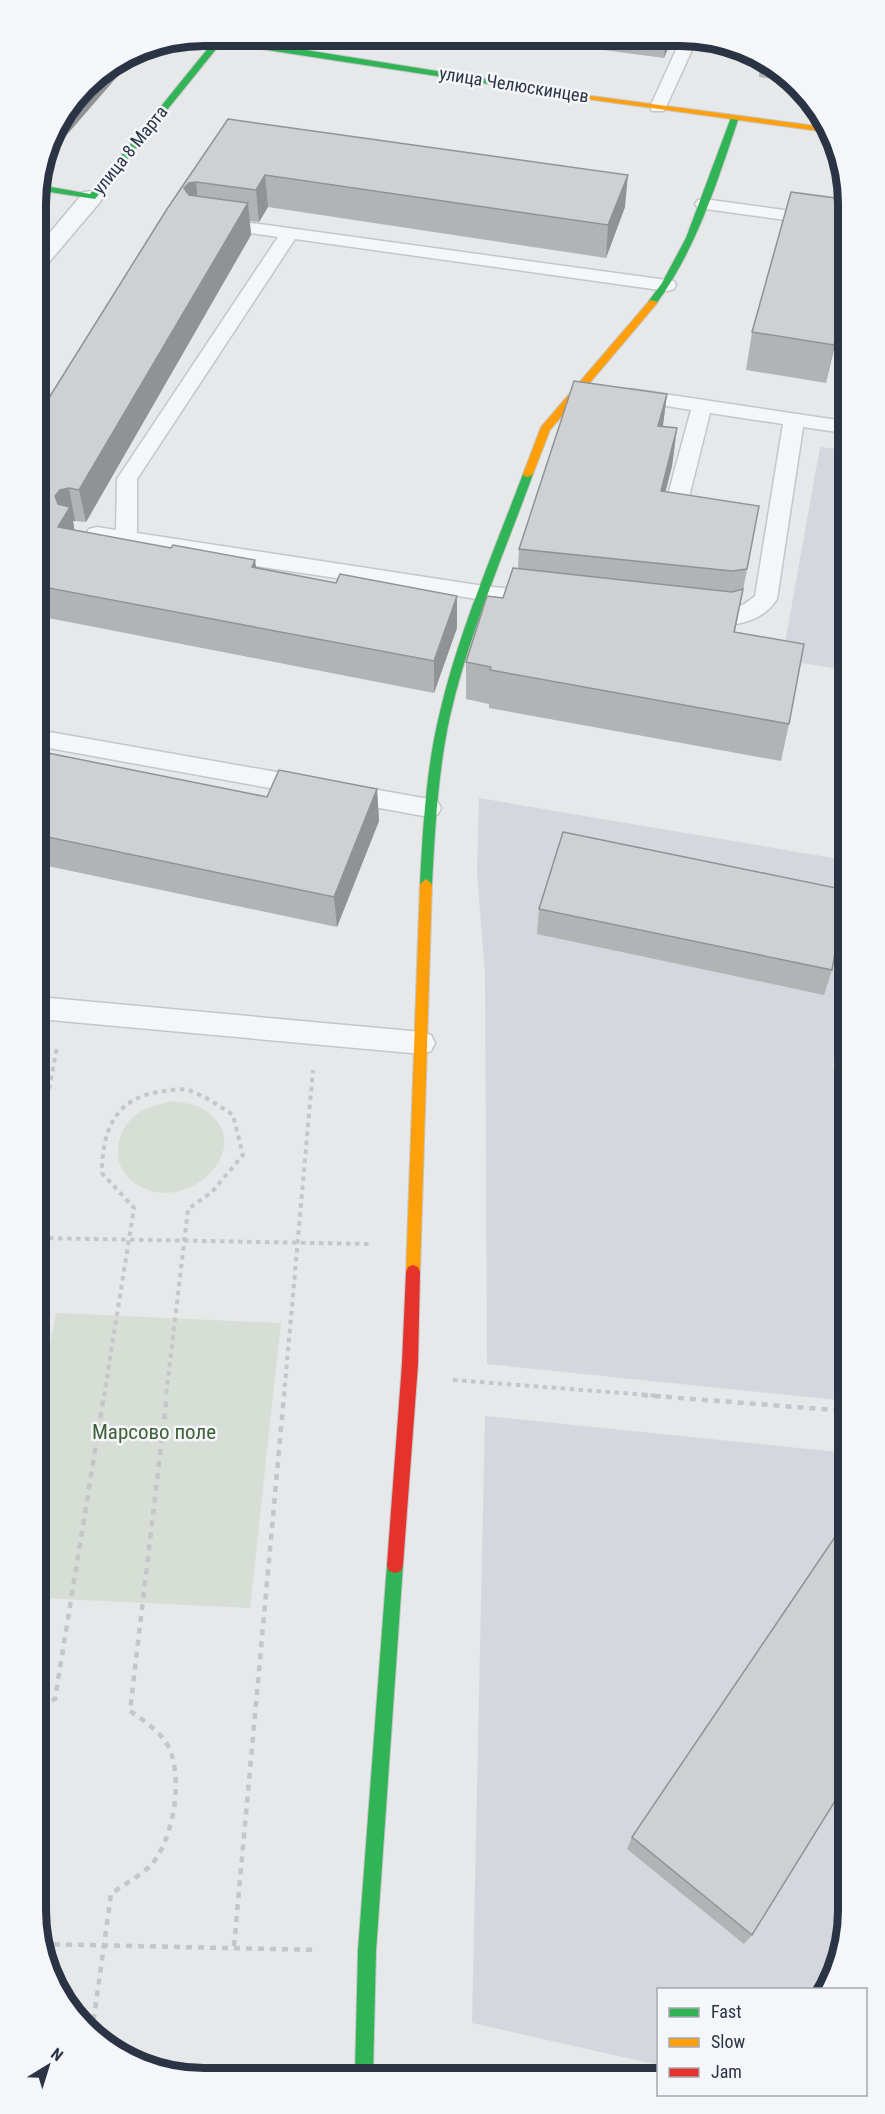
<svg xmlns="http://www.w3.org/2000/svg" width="885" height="2114" viewBox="0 0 885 2114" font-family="'Roboto Condensed',sans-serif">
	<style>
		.built { fill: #d4d7dd }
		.green { fill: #d6ded6 }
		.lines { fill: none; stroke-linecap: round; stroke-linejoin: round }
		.lane-casing { stroke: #c4c6c8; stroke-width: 3 }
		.street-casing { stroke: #c4c6c8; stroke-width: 3 }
		.fast-casing { stroke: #c4c6c8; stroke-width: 2 }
		.slow-casing { stroke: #c4c6c8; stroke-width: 2 }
		.jam-casing { stroke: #c4c6c8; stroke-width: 2 }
		.path-far1 { stroke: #c5c6ca; stroke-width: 4; stroke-dasharray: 4.5 4.5; stroke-linecap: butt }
		.path { stroke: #c5c6ca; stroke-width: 4.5; stroke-dasharray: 6 6; stroke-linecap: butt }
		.lane { fill: #f5f6f7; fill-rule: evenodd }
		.street { fill: #f5f6f7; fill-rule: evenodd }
		.fast { fill: #30b455; fill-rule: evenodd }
		.slow { fill: #ff9f0a; fill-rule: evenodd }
		.jam { fill: #e5322d; fill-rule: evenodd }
		.wall { fill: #b1b3b5 }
		.shaded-wall { fill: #909294 }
		.building { fill: #ced0d3; stroke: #909294; stroke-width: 1.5 }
		.labels { text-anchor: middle; stroke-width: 5; stroke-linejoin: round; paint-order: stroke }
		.far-street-label { font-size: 18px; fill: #2b3445; stroke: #f4f6f9 }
		.park-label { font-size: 21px; fill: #3f6138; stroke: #f4f6f9 }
		.rim { fill: none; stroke: #2b3445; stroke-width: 8 }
	</style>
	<rect width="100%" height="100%" fill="#e6e8ea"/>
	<path class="built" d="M 820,447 L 844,450 L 845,710 L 836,708 L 840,669 L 782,660 Z
		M 479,798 L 845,860 L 846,995 L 833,1065 L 846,1145 L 847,1401 L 487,1364 L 485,974 L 477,873 Z
		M 485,1416 L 847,1453 L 849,1920 L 836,1973 L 826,1989 L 658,1990 L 658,2065 L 472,2023 Z"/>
	<path class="green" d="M 172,1101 C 180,1103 191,1103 199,1107 C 266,1141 185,1225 131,1180 C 107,1160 118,1122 145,1109 C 153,1105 163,1104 172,1101 Z
		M 56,1313 L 281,1323 L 250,1608 L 41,1598 L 40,1398 Z"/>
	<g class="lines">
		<g class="lane-casing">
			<path id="lane" d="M 681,39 L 697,39 L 666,107 L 664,111 L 652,111 L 650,107 Z
				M 704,199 L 843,218 L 844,228 L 698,208 L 695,204 L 698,200 Z
				M 215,218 L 674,281 L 676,285 L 674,289 L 667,291 L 295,239 L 137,479 L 137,533 L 484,586 L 540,592 L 548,594 L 551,599 L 548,604 L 540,606 L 484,600 L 127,547 L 89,539 L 86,534 L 89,529 L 97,527 L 116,530 L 117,479 L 278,237 L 209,227 L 206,223 L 209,219 Z
				M 631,389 L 844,421 L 844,433 L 803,427 L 777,599 C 760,627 721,629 692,621 L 689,616 L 692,611 C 720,603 727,620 755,596 L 783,424 L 710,413 L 689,497 L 712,501 L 716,506 L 712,511 C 699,514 683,510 670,507 L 666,502 L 691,410 L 624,399 L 621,395 L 624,391 Z
				M 38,730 L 429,799 L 438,802 L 441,808 L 438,814 L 429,817 L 38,746 Z
				M 39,997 L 422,1032 L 431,1035 L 435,1043 L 431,1051 L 422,1054 L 39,1019 Z"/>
		</g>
		<g class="street-casing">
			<path id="street" d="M 205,36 L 226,36 L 229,40 L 226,44 L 219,46 L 195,38 Z
				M 92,191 L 100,192 L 103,197 L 100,202 L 45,267 L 37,269 L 37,248 L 84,192 Z"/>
		</g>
		<g class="fast-casing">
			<path id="fast" d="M 218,36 L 587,95 L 591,97 L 587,99 L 221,43 L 95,199 L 37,190 L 39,185 L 90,194 Z
				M 732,115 L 739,117 C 717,182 697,248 656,304 L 650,304 L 648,302 L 662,283 L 686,238 Z
				M 528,471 L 533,474 C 504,554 469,633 450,716 C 438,771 435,828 432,884 L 426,889 L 420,884 C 423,828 426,771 439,716 C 458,633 493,554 523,474 Z
				M 395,1557 L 401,1559 L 403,1565 L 376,1951 L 373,2074 L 355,2074 L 358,1951 L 387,1565 L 389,1559 Z"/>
		</g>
		<g class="slow-casing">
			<path id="slow" d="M 584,95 L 824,127 L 826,132 L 587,99 L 583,97 Z
				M 650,300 L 658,302 L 550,430 L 533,474 L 528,477 L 524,476 L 523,474 L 541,427 Z
				M 426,879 L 432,884 L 420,1272 L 418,1277 L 413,1279 L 408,1277 L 406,1272 L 420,884 Z"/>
		</g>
		<g class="jam-casing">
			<path id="jam" d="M 413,1265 L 418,1267 L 420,1272 L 418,1364 L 403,1565 L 401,1571 L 395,1573 L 389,1571 L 387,1565 L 402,1364 L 406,1272 L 408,1267 Z"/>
		</g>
		<path class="path-far1" d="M 39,1142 L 57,1047
			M 40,1238 L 370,1244
			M 453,1380 L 661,1396
			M 104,1396 L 134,1208 L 102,1173 C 102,1129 116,1096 165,1091 C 172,1090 181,1088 188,1090 C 204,1095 219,1106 233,1115 L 243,1155 L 212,1192 L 188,1209 L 166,1396
			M 284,1396 L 313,1070"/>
		<path class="path" d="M 642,1395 L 847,1411
			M 41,1706 L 55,1699 L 104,1395
			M 42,1944 L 318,1950
			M 234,1946 L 284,1395
			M 92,2032 L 111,1894 C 123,1885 138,1877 149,1867 C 174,1843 186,1770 165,1741 C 156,1729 142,1719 130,1711 L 167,1395"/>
		<use href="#lane" class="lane"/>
		<use href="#street" class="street"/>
		<use href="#fast" class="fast"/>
		<use href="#slow" class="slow"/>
		<use href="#jam" class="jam"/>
	</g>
	<path class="wall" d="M 543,38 L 672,39 L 664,58 L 543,42 Z
		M 760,65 L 791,81 L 759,77 Z
		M 228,119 L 625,207 L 606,258 L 268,207 L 259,222 L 250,221 L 251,235 L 86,522 L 75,521 L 73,521 L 74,530 L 171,548 L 255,560 L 256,568 L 457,628 L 434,693 L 38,616 L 37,417 Z
		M 843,199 L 844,305 L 826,383 L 746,370 L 752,332 Z
		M 667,394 L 663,426 L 677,428 L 672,466 L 665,492 L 752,544 L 735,632 L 789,724 L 781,761 L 489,708 L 489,704 L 466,699 L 466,662 L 503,598 L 518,568 L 519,549 Z
		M 38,751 L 267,797 L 377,789 L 379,821 L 337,927 L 38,864 Z
		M 539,909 L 832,970 L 824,995 L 537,934 Z
		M 632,1837 L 752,1935 L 744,1944 L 627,1849 Z"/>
	<path class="shaded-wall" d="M 666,39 L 672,39 L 664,58 Z
		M 142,48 L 46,159 L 54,130 L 93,78 Z
		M 265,175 L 268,207 L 259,222 L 256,190 Z
		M 628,175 L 625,207 L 606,258 L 608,225 Z
		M 196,182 L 199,214 L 184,188 L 189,183 Z
		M 248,203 L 251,235 L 86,522 L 79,490 Z
		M 844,301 L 844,305 L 826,383 L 834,345 Z
		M 667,394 L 662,432 L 658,426 Z
		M 677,428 L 672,466 L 656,529 L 661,491 Z
		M 69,488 L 75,521 L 73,521 L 76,539 L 58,527 L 55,496 L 60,490 Z
		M 255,560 L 259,592 L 252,567 Z
		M 457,596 L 457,628 L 434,693 L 434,661 Z
		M 377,789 L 379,821 L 337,927 L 334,897 Z"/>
	<path class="building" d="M 228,119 L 628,175 L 608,225 L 265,175 L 256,190 L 196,182 L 189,183 L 184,188 L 189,195 L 248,203 L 79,490 L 69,488 L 60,490 L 55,496 L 58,504 L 70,507 L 58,527 L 171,548 L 173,545 L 255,560 L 252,567 L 336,583 L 340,574 L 457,596 L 434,661 L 38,586 L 37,417 L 167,209 Z
		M 791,192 L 843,199 L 844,301 L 834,345 L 752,332 Z
		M 574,381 L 667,394 L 658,426 L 677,428 L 661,491 L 759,506 L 747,569 L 732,571 L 519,549 Z
		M 513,568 L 732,592 L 743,589 L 734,632 L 804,644 L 789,724 L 490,670 L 491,667 L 466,662 L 487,596 L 503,598 Z
		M 38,751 L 267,797 L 279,770 L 377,789 L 334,897 L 38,835 Z
		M 563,832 L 846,890 L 832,970 L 539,909 Z
		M 841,1528 L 847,1532 L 848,1780 L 752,1935 L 632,1837 Z"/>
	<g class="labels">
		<g class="far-street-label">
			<text transform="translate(514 85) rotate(9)" y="6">улица Челюскинцев</text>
			<text transform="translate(130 150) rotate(-51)" y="6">улица 8 Марта</text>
		</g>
		<g class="park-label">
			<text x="154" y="1439">Марсово поле</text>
		</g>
	</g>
	<path d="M0 0H885V2114H0ZM204 46H680A158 158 0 0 1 838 204V1910A158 158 0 0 1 680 2068H204A158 158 0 0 1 46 1910V204A158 158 0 0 1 204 46Z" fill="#f4f6f9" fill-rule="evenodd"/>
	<path class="rim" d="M204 46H680A158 158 0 0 1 838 204V1910A158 158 0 0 1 680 2068H204A158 158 0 0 1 46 1910V204A158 158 0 0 1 204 46Z"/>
	<rect x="657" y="1988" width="210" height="108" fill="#f4f6f9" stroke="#a4a8b1" stroke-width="1.5"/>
	<rect x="669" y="2008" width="30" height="9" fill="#30b455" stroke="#a4a8b1" stroke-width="1.5"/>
	<text x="711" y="2018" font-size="18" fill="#2b3445">Fast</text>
	<rect x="669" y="2038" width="30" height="9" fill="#ff9f0a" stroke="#a4a8b1" stroke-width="1.5"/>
	<text x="711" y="2048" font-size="18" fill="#2b3445">Slow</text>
	<rect x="669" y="2068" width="30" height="9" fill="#e5322d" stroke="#a4a8b1" stroke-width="1.5"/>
	<text x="711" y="2078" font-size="18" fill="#2b3445">Jam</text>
	<g transform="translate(48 2066) rotate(38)" stroke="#f4f6f9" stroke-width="4.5" paint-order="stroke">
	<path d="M0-4.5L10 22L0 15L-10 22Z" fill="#2b3445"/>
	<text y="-9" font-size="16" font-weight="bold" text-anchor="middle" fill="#2b3445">N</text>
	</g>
</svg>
